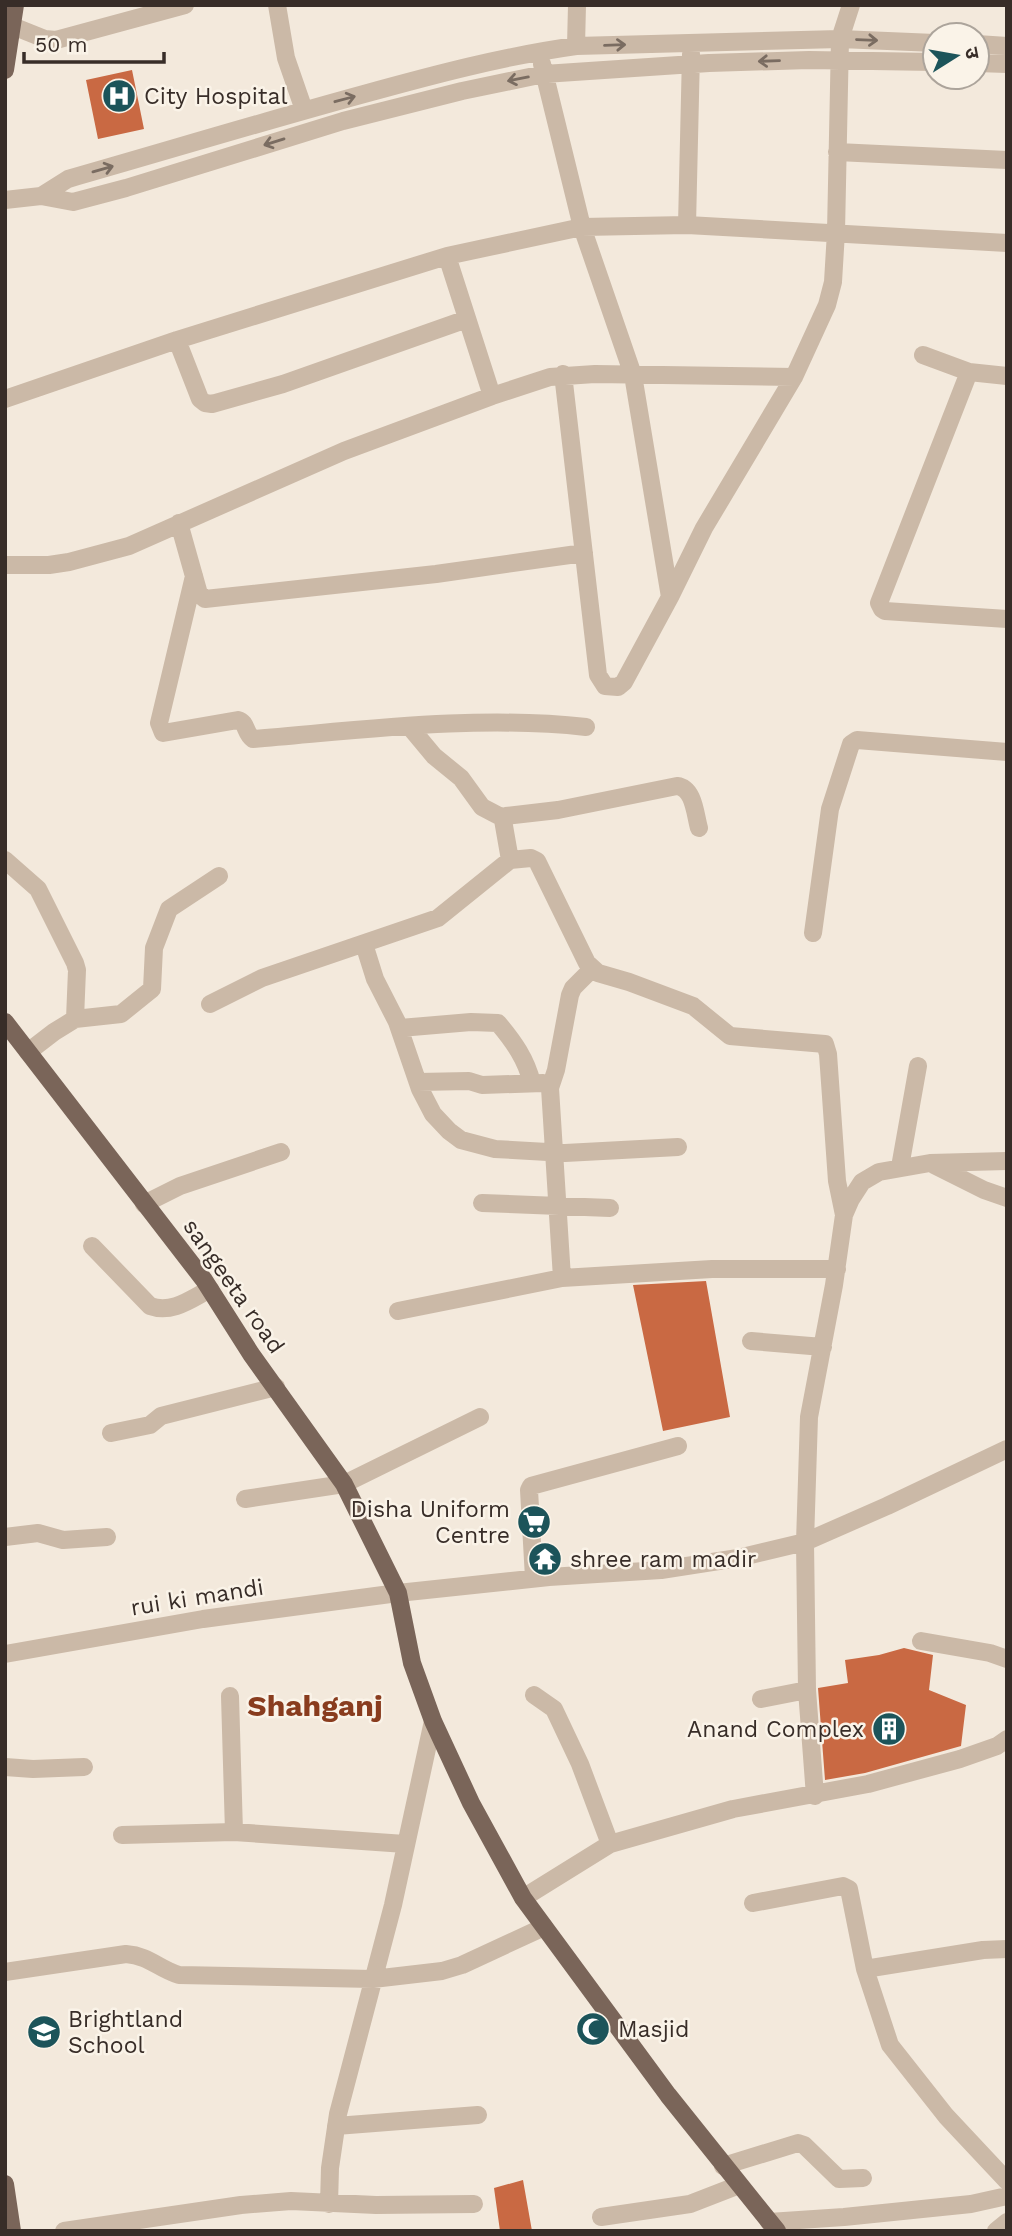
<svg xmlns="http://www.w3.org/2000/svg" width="1012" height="2236" viewBox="0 0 1012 2236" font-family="'Work Sans','Noto Sans Devanagari',sans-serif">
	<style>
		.building { fill: #c96943 }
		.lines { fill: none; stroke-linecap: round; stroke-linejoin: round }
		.minor { stroke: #cbb9a7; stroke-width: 18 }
		.major { stroke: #7a6559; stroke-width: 18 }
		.oneway { stroke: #7a6c61 }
		.labels { text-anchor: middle; stroke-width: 5; stroke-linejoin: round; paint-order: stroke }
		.poi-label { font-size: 23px; fill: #382d28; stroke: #faf3e8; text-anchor: start }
		.street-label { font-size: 23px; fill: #382d28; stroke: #faf3e8 }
		.district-label { font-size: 30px; font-weight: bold; fill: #893c1e; stroke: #faf3e8 }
	</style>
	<rect width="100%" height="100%" fill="#f3e9dc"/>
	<path class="building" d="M 132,70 L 144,129 L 98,139 L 86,80 Z
		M 706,1281 L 730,1417 L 663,1431 L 633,1285 Z
		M 904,1648 L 933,1655 L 929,1690 L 966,1705 L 961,1746 L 865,1773 L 825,1780 L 818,1688 L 848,1683 L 845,1660 L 879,1655 Z
		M 523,2180 L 532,2231 L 500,2231 L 494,2188 Z"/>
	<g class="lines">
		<path class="minor" d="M 277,5 L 286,58 L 304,110
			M 5,23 L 45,39 L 56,40 L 185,5
			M 977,44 L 1007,46
			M 576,46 L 577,5
			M 977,63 L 1007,64
			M 542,64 L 582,227 L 633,375 L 670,597
			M 837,152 L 1007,160
			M 41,196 L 68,179 C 166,151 265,121 364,94 C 433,75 504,56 576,46 L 840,39 L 935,43
			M 5,200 L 41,196 L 73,202 L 126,188 L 343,121 L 462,91 L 544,74 L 709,63 L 809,60 L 935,62
			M 687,225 L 691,54
			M 447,256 L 492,396
			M 177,340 L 200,399 L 205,403 L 212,404 L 283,384 L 467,319
			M 923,355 L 969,372
			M 563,374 L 598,675 L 605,686 L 618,687 L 624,682 L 670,597 L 704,528 L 794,377 L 827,305 L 833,282 L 836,232 L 840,39 L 851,5
			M 1007,376 L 969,372 L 879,603 L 882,609 L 885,611 L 1007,619
			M 5,399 L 177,340 L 447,256 L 582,227 L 687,225 L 1007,243
			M 179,523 L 199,594 L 205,599 L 436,574 L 584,553
			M 5,565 L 49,565 L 69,562 L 129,546 L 344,451 L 492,396 L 550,377 L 595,374 L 794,377
			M 194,576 L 159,723 L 163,733 L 238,720 C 247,722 245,734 253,739 C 363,730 476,715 586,727
			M 409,726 L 434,756 L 461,778 L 482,807 L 503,818
			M 5,860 L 38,889 L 75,963 L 77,970 L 75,1019 L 54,1032 L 28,1052
			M 510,860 L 531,858 L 537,861 L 587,963 L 598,973 L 629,982 L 693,1006 L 730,1036 L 825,1044 L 828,1054 L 837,1181 L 844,1215
			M 813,933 L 830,809 L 851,744 L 857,740 L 1007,752
			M 364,944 L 375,979 L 397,1022 L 420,1089 L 433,1114 L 449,1131 L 461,1140 L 495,1149 L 565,1153 L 678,1147
			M 210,1004 L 262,978 L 438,918 L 510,860 L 503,820 L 506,816 L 558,810 L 677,786 C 694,788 695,814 699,828
			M 75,1019 L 121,1014 L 152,989 L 154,948 L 169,909 L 219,876
			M 400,1028 L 471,1022 L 498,1023 C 514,1042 526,1059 532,1083
			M 418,1082 L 469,1081 L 482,1085 L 543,1083
			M 934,1165 L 984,1190 L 1007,1198
			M 900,1167 L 918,1066
			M 482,1203 L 610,1208
			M 144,1204 L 180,1186 L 281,1152
			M 92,1246 L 150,1306 C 172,1314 191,1299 210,1289
			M 562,1278 L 550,1088 L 556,1070 L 570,995 L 573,988 L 592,969
			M 398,1311 L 562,1278 L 712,1269 L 837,1269
			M 751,1341 L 823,1347
			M 111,1433 L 150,1425 L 161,1416 L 276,1387
			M 245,1499 L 344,1484 L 480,1417
			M 5,1537 L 38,1533 L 63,1540 L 107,1537
			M 534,1578 L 529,1490 L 531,1486 L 678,1446
			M 921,1641 L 990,1653 L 1007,1659
			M 5,1654 L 203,1619 L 398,1593 L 549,1577 L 661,1570 L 738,1558 L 805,1542 L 887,1506 L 1007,1449
			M 534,1695 L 554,1709 L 580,1764 L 610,1844
			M 230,1696 L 234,1832
			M 761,1699 L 807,1690
			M 5,1767 L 33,1769 L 84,1767
			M 815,1796 L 807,1690 L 805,1542 L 809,1417 L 834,1285 L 844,1215 L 851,1199 L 862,1182 L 879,1172 L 930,1163 L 1007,1161
			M 122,1835 L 234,1832 L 405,1844
			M 523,1898 L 610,1844 L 733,1809 L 868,1784 L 960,1759 L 997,1746 L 1007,1739
			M 753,1903 L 843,1886 L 849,1889 L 865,1969 L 890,2045 L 946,2116 L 1007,2181
			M 865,1969 L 983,1950 L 1007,1949
			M 5,1972 L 126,1954 C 150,1956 157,1968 179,1975 L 373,1979 L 442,1971 L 462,1965 L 544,1927
			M 336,2126 L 478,2115
			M 723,2166 L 798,2143 L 804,2145 L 839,2179 L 863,2178
			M 329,2204 L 330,2168 L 338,2114 L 393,1905 L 433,1721
			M 601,2217 L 690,2204 L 739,2185
			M 769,2222 L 844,2217 L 971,2204 L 1007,2196
			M 64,2231 L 241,2205 L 291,2201 L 376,2205 L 474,2204
			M 996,2231 L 1007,2222"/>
		<path class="major" d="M 5,70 L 15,5
			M 5,1022 L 204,1280 L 251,1354 L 344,1484 L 398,1593 L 412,1663 L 433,1721 L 471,1803 L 523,1898 L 668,2095 L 777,2231
			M 5,2184 L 12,2231"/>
	</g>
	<defs><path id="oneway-shaft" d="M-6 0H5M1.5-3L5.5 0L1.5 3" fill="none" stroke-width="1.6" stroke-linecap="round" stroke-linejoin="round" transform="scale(1.75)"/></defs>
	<g class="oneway">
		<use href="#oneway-shaft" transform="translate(867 40) rotate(2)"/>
		<use href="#oneway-shaft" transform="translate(615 45) rotate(-2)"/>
		<use href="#oneway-shaft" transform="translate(769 61) rotate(178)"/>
		<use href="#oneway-shaft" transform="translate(518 79) rotate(169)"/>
		<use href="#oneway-shaft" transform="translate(345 99) rotate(-15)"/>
		<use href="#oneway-shaft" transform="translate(274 142) rotate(163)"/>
		<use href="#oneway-shaft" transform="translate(103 169) rotate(-16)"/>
	</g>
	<defs>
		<g id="hospital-disc" transform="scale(1.75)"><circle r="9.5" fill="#1c545a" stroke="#faf3e8"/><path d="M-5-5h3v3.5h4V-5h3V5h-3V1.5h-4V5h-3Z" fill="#fff"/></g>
		<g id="supermarket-disc" transform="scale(1.75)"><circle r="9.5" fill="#1c545a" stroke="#faf3e8"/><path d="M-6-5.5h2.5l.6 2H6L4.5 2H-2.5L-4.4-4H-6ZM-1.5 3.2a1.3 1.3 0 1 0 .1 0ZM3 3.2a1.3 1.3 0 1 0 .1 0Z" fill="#fff"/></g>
		<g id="temple-disc" transform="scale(1.75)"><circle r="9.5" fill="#1c545a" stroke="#faf3e8"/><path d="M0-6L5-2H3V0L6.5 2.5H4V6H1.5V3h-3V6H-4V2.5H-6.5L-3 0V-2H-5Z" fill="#fff"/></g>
		<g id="building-disc" transform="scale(1.75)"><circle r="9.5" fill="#1c545a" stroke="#faf3e8"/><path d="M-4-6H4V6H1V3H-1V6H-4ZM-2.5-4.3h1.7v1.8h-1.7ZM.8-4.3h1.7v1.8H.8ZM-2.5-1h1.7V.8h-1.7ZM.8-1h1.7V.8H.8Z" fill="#fff"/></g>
		<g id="mosque-disc" transform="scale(1.75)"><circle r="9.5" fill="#1c545a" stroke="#faf3e8"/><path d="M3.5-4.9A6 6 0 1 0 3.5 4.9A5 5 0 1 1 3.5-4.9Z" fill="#fff"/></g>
		<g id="school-disc" transform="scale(1.75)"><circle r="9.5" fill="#1c545a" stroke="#faf3e8"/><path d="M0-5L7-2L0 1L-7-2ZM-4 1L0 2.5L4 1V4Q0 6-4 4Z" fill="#fff"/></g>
	</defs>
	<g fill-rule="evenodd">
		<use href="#hospital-disc" x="119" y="96"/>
		<use href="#supermarket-disc" x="534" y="1522"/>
		<use href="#temple-disc" x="545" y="1559"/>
		<use href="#building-disc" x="889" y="1729"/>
		<use href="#mosque-disc" x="593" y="2029"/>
		<use href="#school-disc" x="44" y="2032"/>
	</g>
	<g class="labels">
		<g class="poi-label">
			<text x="144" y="104">City Hospital</text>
			<text x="510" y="1517" text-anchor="end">Disha Uniform<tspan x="510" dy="26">Centre</tspan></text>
			<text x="570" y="1567">shree ram madir</text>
			<text x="864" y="1737" text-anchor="end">Anand Complex</text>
			<text x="68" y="2027">Brightland<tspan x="68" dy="26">School</tspan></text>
			<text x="618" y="2037">Masjid</text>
		</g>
		<g class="street-label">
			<text transform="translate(234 1286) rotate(55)" y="8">sangeeta road</text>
			<text transform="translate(197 1597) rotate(-9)" y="8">rui ki mandi</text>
		</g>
		<g class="district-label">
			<text x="315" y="1716">Shahganj</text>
		</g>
	</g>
	<rect width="1012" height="2236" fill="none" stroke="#382d28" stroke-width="14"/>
	<g transform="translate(956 56) rotate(79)"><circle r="33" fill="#faf3e8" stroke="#aca49b" stroke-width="2"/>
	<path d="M0-5L12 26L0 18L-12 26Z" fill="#1c545a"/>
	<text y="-10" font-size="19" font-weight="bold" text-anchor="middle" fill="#382d28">उ</text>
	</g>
	<path d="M24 52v10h140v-10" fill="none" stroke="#382d28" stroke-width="3.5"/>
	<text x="35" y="52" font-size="21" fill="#382d28" stroke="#faf3e8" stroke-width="5" paint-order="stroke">50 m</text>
</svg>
